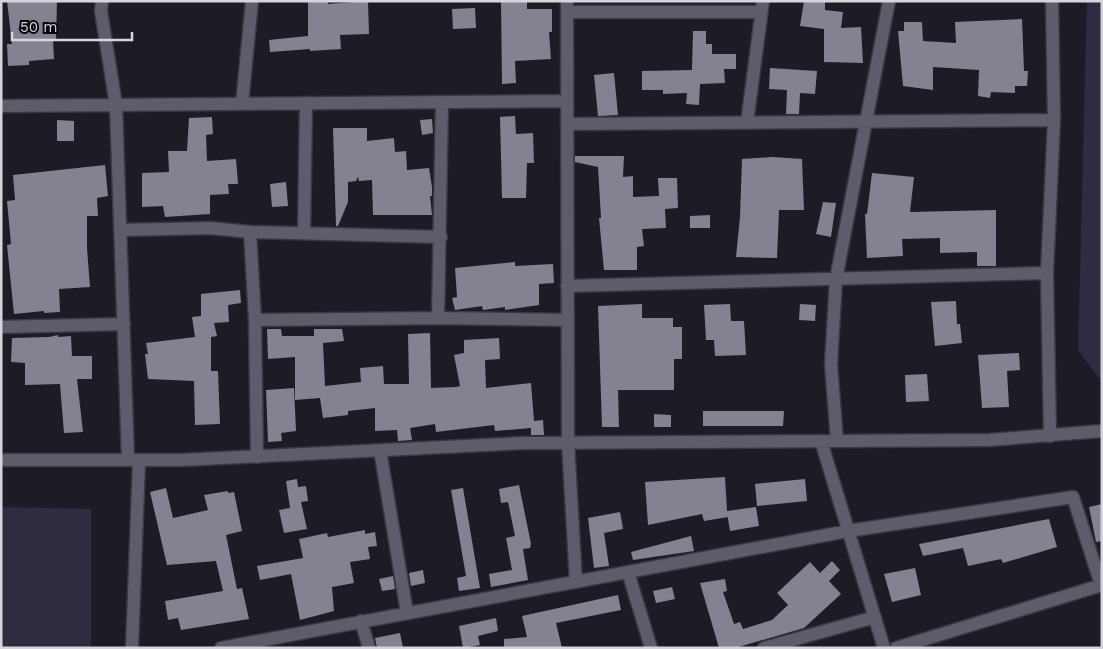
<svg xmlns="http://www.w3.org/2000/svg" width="1103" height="649" viewBox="0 0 1103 649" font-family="'Work Sans',sans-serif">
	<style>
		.green { fill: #2f2c42 }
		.building { fill: #838290 }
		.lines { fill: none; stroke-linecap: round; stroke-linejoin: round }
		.minor-casing { stroke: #383840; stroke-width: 15 }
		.minor { stroke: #5e5c6a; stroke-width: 12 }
	</style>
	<rect width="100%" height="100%" fill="#1d1b26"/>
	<path class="green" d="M 1087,1 L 1102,1 L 1102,377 L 1098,377 L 1078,350 Z
		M 1,507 L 91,509 L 91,648 L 1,648 Z"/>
	<path class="building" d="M 7,1 L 57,1 L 56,39 L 53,39 L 54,59 L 29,61 L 29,65 L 8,66 L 7,44 L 12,44 Z
		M 308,1 L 328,1 L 328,4 L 368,1 L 369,34 L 340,35 L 341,49 L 310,51 L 310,49 L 270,52 L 269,40 L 308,36 Z
		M 501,1 L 527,1 L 527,9 L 552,9 L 552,32 L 549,32 L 551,59 L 515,61 L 516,83 L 502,84 Z
		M 804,1 L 825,1 L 825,10 L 843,12 L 841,28 L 861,27 L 863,63 L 824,62 L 824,29 L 800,26 Z
		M 475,8 L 476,28 L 453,29 L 452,9 Z
		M 1022,19 L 1024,71 L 1028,71 L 1027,86 L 1015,86 L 1015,93 L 991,92 L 990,98 L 978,96 L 979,70 L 933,67 L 933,90 L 903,86 L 898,31 L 904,31 L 904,22 L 922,22 L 923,41 L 956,43 L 955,22 Z
		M 693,31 L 706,31 L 706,44 L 712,44 L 712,54 L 736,54 L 736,69 L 724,69 L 725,83 L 700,84 L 699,105 L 686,104 L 687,93 L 663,94 L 663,90 L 642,90 L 642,71 L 692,70 Z
		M 770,68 L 817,71 L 815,94 L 800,93 L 799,114 L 786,114 L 787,90 L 769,89 Z
		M 614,73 L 618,115 L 598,116 L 594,75 Z
		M 515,116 L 516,134 L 533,133 L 534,163 L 527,163 L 526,198 L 502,198 L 500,117 Z
		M 212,117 L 213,134 L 206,135 L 207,161 L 236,159 L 238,184 L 228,184 L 229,194 L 210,195 L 210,214 L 165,217 L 163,206 L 142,207 L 142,173 L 169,172 L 168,151 L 187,151 L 189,118 Z
		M 432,119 L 433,133 L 422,135 L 420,120 Z
		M 57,120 L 74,121 L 74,141 L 57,141 Z
		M 333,128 L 367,128 L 367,141 L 394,138 L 395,152 L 406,151 L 407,170 L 429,168 L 432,187 L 432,196 L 430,196 L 432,215 L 373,215 L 372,180 L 359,181 L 358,177 L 356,181 L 348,182 L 348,202 L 338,226 L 336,226 Z
		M 575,156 L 624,156 L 623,177 L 633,176 L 633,197 L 659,196 L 658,178 L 677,178 L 678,208 L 665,209 L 666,228 L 642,229 L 644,246 L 637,247 L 637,270 L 604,270 L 599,218 L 601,218 L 598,167 L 575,162 Z
		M 773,157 L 802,159 L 804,210 L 779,210 L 777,258 L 736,257 L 740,217 L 742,159 Z
		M 105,165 L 108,196 L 97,198 L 98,216 L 87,216 L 87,248 L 90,287 L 59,289 L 60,312 L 44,313 L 44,311 L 14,314 L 7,245 L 11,244 L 7,201 L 15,200 L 13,175 Z
		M 872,173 L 914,177 L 910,212 L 996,210 L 996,266 L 977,266 L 977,252 L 940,253 L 940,238 L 902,239 L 903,256 L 867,258 L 865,214 L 867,214 Z
		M 286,182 L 288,206 L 272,207 L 270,184 Z
		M 823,202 L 836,203 L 831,237 L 816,234 Z
		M 710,215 L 710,228 L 690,228 L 690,216 Z
		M 515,262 L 515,266 L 553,264 L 554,283 L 539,284 L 539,305 L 505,310 L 505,307 L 483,310 L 482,306 L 455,310 L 452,298 L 457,297 L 455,268 Z
		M 240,290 L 241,303 L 228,305 L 229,322 L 214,323 L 217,336 L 211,337 L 211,371 L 218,371 L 220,424 L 195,425 L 194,381 L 148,379 L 145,354 L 148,354 L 146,343 L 195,337 L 192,317 L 201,316 L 201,294 Z
		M 956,301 L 957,324 L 960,324 L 962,343 L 935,346 L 931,302 Z
		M 642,304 L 642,318 L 673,318 L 673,327 L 682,327 L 682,359 L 674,359 L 674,390 L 618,390 L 619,427 L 602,427 L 598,306 Z
		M 730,304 L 731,321 L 744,321 L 746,355 L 715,356 L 714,340 L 706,340 L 704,305 Z
		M 800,304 L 816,305 L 815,321 L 799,320 Z
		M 267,329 L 281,329 L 282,336 L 314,336 L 314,329 L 342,329 L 344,341 L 323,343 L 325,386 L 361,382 L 360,368 L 383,366 L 384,384 L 409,384 L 408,334 L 430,333 L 431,388 L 456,387 L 460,386 L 454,355 L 464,353 L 464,340 L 499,338 L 500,359 L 485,360 L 486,388 L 531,383 L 534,421 L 543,420 L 544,435 L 531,435 L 531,428 L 495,431 L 494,425 L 436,432 L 435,424 L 410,428 L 412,440 L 398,441 L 397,430 L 375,431 L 375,408 L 348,411 L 348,415 L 323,418 L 320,398 L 295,400 L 295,357 L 268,359 Z
		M 58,335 L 58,337 L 71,336 L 72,356 L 92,356 L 92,379 L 77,379 L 83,432 L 64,433 L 60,384 L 25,385 L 25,363 L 11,362 L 12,338 L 49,337 Z
		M 1019,353 L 1020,370 L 1007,371 L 1009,407 L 982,408 L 978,355 Z
		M 927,374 L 929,401 L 906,402 L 905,375 Z
		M 294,388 L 296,431 L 281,433 L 282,441 L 268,442 L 266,390 Z
		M 703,411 L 784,411 L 783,426 L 703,426 Z
		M 654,414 L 671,415 L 671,427 L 654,427 Z
		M 725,477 L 727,511 L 756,507 L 759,526 L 730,531 L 727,513 L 728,517 L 704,521 L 702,514 L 648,525 L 645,482 Z
		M 297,479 L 298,487 L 306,486 L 308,501 L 301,502 L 307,529 L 284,533 L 279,510 L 290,508 L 286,481 Z
		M 805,479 L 807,501 L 757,506 L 755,484 Z
		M 519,485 L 531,544 L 530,548 L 523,549 L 528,580 L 491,587 L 489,574 L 512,570 L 506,538 L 515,536 L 508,502 L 501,503 L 499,489 Z
		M 166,488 L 173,518 L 208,510 L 204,495 L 228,491 L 228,493 L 234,492 L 242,531 L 226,535 L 237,589 L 242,588 L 249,619 L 181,630 L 178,618 L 168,620 L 165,601 L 223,591 L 216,561 L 167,565 L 150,492 Z
		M 463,488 L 480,588 L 459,591 L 457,578 L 466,576 L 451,490 Z
		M 1102,504 L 1102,541 L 1096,542 L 1089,507 Z
		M 620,512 L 623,529 L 604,533 L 609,566 L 594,568 L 588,518 Z
		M 1049,519 L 1057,547 L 1003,563 L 1001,559 L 968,566 L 963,548 L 923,556 L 919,544 Z
		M 365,530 L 365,534 L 375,532 L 377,546 L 368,547 L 370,559 L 350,562 L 354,583 L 332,587 L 334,611 L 300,620 L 291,574 L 260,580 L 257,566 L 303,558 L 299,539 L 327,533 L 328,537 Z
		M 691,536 L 694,551 L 633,560 L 631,552 Z
		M 832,561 L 840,570 L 829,581 L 841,594 L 804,628 L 735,648 L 719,648 L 700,583 L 725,579 L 727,591 L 723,592 L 734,624 L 740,622 L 743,629 L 772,620 L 788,605 L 777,593 L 810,562 L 820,573 Z
		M 915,568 L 921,595 L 892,602 L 884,574 Z
		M 423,570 L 425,583 L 411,586 L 409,573 Z
		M 393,576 L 395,589 L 382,591 L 379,579 Z
		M 672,587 L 675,599 L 656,603 L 653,591 Z
		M 618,595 L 621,610 L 556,623 L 562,648 L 504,648 L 504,639 L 527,637 L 522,616 Z
		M 496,618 L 498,631 L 478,636 L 480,645 L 463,648 L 459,626 Z
		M 400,633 L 403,648 L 377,648 L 375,638 Z"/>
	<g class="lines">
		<g class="minor-casing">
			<path id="minor" d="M 102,1 L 101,11 L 116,105 L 128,459
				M 567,1 L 568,443 L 576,582
				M 567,12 L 761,12
				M 242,104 L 252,1
				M 1,106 L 567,101
				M 747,123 L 763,1
				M 567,124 L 1054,120
				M 120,230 L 210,228 L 250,232 L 255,320 L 257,457
				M 250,232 L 441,237
				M 304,233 L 306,103
				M 567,286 L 1047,273
				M 438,318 L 442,102
				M 255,320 L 438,318 L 568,320
				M 1,327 L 124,324
				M 1050,436 L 1047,273 L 1054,120 L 1052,1
				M 821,441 L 884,648
				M 837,441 L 831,364 L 836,279 L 889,1
				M 380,450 L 407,613
				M 1,460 L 182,460 L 524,443 L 989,440 L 1102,431
				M 628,572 L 651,648
				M 361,621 L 369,648
				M 132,648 L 139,461
				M 221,648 L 848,531 L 1073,497 L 1101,585
				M 764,648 L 875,617
				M 896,648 L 1102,585"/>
		</g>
		<use href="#minor" class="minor"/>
	</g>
	<rect width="1103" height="649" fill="none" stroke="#d5d5dc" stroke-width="5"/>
	<path d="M12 32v8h120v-8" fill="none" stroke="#d5d5dc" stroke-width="2.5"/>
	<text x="20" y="32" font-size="15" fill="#d5d5dc" stroke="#07070b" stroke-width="4" paint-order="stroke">50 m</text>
</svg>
